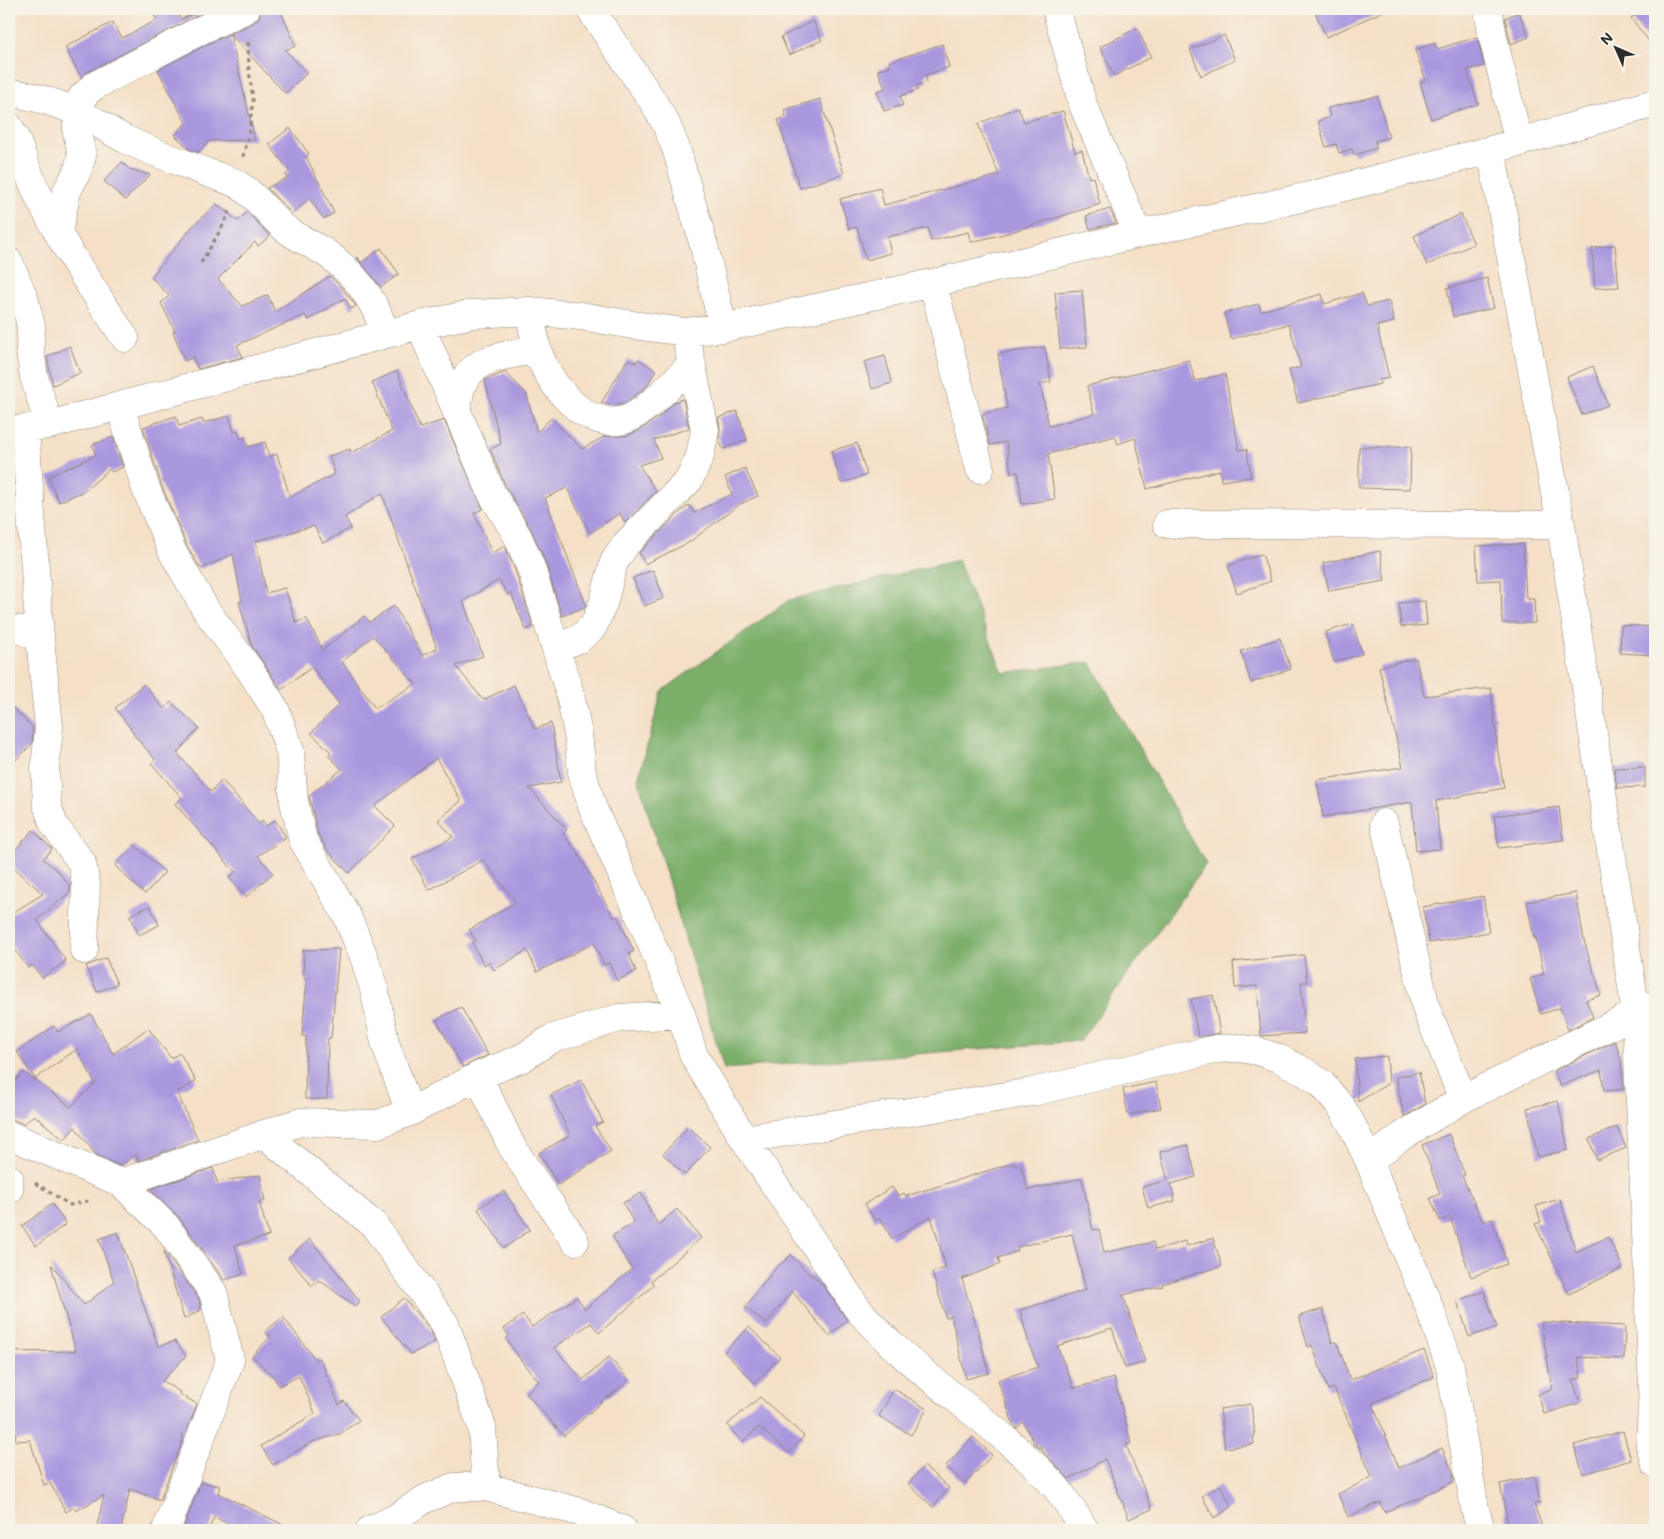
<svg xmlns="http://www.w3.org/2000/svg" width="1664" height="1539" viewBox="0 0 1664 1539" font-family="Mali,sans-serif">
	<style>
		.forest { fill: #7caf6a; stroke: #546d4a }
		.building { fill: #aa98df; fill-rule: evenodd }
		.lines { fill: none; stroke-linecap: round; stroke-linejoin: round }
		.minor-casing { stroke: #908679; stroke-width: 29 }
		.path { stroke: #908679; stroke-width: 3; stroke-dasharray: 4 4; stroke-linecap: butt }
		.minor { stroke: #fff; stroke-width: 28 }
	</style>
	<rect width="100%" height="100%" fill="#f7f3e8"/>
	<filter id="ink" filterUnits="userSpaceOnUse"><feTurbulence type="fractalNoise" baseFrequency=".02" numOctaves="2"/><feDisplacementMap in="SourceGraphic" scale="10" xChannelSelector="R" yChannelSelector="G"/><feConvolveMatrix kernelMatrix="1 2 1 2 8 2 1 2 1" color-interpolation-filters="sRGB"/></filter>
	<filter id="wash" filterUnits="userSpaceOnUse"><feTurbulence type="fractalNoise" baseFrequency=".0096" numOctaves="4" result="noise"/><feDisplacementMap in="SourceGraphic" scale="20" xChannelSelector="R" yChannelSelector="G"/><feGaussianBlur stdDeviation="1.12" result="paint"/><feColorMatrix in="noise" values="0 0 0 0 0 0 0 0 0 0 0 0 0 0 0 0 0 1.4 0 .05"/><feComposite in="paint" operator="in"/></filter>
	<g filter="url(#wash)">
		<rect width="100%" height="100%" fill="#f5e0c7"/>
		<path class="forest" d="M 958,560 L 1003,673 L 1090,662 L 1206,864 L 1080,1041 L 724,1069 L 638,779 L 662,691 L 789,600 Z"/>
		<g id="blocks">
			<path class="building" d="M 151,9 L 176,9 L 181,19 L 205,9 L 210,9 L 87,72 L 81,77 L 65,47 L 113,22 L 122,38 L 157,20 Z
				M 261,9 L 280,9 L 296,46 L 285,50 L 307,73 L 285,93 L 230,34 L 255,140 L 209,141 L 198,152 L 189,149 L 175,135 L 186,123 L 158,70 L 208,44 L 253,23 L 259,18 Z
				M 1314,9 L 1388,9 L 1326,37 Z
				M 1643,9 L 1655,9 L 1655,49 L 1631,18 Z
				M 1519,12 L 1529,37 L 1511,44 L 1505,18 Z
				M 813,21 L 822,40 L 789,55 L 781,37 Z
				M 1137,28 L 1151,57 L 1114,76 L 1100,47 Z
				M 1224,35 L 1235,60 L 1201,76 L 1190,50 Z
				M 1477,37 L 1484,66 L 1467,70 L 1478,104 L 1431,119 L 1420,82 L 1426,80 L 1415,50 L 1435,43 L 1437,49 Z
				M 942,44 L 949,67 L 925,75 L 927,82 L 916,86 L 918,90 L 900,96 L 903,105 L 884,111 L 877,91 L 885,88 L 878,70 L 890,66 L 889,62 Z
				M 1377,96 L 1389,137 L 1375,141 L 1377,148 L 1354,155 L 1352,149 L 1339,153 L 1336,144 L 1326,147 L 1318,121 L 1330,117 L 1328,108 Z
				M 820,99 L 844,174 L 800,188 L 778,120 L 786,117 L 784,110 Z
				M 1018,107 L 1024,122 L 1063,111 L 1075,152 L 1082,150 L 1089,178 L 1093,177 L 1100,204 L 1008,233 L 971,242 L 968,232 L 931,241 L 928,228 L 887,237 L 891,253 L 866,260 L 857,227 L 849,229 L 840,199 L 880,188 L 884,205 L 999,175 L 978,124 Z
				M 290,128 L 309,154 L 306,156 L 334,213 L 324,219 L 309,198 L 292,214 L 267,188 L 287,178 L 285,175 L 290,172 L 269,144 Z
				M 122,162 L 129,169 L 150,175 L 125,200 L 104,181 Z
				M 216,204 L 238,221 L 247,212 L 270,236 L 258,246 L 255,242 L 218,279 L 242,306 L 268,295 L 275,312 L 330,276 L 342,288 L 356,306 L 351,309 L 345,298 L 308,320 L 305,315 L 237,345 L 243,357 L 198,369 L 193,357 L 185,361 L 173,332 L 175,331 L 161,303 L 169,296 L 151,277 L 192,227 Z
				M 1110,209 L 1116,223 L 1090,229 L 1086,216 Z
				M 1461,214 L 1474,244 L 1427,265 L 1414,236 Z
				M 1615,245 L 1619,287 L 1595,288 L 1592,248 Z
				M 381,248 L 399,274 L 381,287 L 357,258 L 358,257 L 361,263 Z
				M 1487,278 L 1494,308 L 1453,317 L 1447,288 Z
				M 1082,290 L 1087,347 L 1060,349 L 1055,292 Z
				M 1362,293 L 1367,306 L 1389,301 L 1394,322 L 1377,326 L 1389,378 L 1379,380 L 1380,384 L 1298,403 L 1289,370 L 1301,367 L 1289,324 L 1231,339 L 1224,313 L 1259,304 L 1261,311 L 1322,294 L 1324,304 Z
				M 70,346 L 80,373 L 53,385 L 47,357 Z
				M 1045,347 L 1051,382 L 1040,384 L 1049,426 L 1094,414 L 1087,386 L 1189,360 L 1195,381 L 1225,374 L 1239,450 L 1247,449 L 1251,477 L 1221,481 L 1220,470 L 1147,489 L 1135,438 L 1118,444 L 1115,436 L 1048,454 L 1055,499 L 1022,504 L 1018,472 L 1011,473 L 1006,442 L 990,445 L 982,414 L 1007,408 L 998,354 Z
				M 885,356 L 892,383 L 872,389 L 864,362 Z
				M 628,359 L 636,363 L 638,359 L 656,370 L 647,386 L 625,403 L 610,405 L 601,403 Z
				M 1593,366 L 1608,405 L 1582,415 L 1567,377 Z
				M 397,371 L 420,428 L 444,420 L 483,509 L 474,513 L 492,553 L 505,546 L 516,573 L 533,627 L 526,630 L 511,593 L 508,595 L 499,580 L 463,601 L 483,656 L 456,666 L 483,700 L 514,685 L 535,729 L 551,723 L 561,782 L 529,788 L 567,830 L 563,834 L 576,850 L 614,918 L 617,916 L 634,951 L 629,954 L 636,971 L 617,981 L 609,963 L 604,965 L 594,943 L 537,972 L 527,950 L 494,970 L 489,962 L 484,965 L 472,943 L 476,941 L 469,930 L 516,902 L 483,860 L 429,890 L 412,859 L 453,837 L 438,820 L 461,801 L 436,758 L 375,806 L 395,826 L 349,873 L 327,850 L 318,834 L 309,796 L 342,769 L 328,755 L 331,752 L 311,733 L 339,704 L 312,667 L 281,690 L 252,646 L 239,602 L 242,601 L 233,554 L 201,569 L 187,546 L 161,484 L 143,427 L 176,416 L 179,426 L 202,419 L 203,423 L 229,416 L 234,432 L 238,431 L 241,439 L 245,437 L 248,447 L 265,442 L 269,457 L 277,454 L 290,497 L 335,474 L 329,456 L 350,449 L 351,453 L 392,431 L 372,382 ZM 382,493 L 437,649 L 422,655 L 394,606 L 370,622 L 364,616 L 323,650 L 306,618 L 296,623 L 285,588 L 266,593 L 256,541 L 314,526 L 323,543 L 351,528 L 345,517 ZM 373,636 L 416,684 L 375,708 L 342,662 Z
				M 505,372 L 526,393 L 537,432 L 551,418 L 582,449 L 605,436 L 626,436 L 638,431 L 660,416 L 675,402 L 683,399 L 689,428 L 654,440 L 661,458 L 639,465 L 656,491 L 625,523 L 620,513 L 590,533 L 567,488 L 545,498 L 586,605 L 585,607 L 562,616 L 546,563 L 532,531 L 506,487 L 490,449 L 501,444 L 485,380 Z
				M 737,411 L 747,440 L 723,449 L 719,439 L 720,427 L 718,418 Z
				M 113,437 L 123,467 L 112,472 L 109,469 L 86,490 L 59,502 L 48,477 L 96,455 L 92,445 Z
				M 857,443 L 867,475 L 841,483 L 831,451 Z
				M 1359,447 L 1411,447 L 1410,489 L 1359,488 Z
				M 745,468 L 758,496 L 740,504 L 688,543 L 645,564 L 639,553 L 679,513 L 689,505 L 694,513 L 732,494 L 725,477 Z
				M 1523,544 L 1526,599 L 1534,599 L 1535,623 L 1502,623 L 1501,580 L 1478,581 L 1476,546 Z
				M 1380,551 L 1385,581 L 1329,591 L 1323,563 Z
				M 1262,554 L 1271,581 L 1237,593 L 1228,566 Z
				M 653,570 L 664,598 L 644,606 L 633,578 Z
				M 1425,601 L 1427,625 L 1401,627 L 1399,603 Z
				M 1353,624 L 1362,654 L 1334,662 L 1325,632 Z
				M 1621,625 L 1655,627 L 1655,655 L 1620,653 Z
				M 1280,638 L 1291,669 L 1251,683 L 1241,651 Z
				M 1416,658 L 1424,696 L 1491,688 L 1498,752 L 1504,788 L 1436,801 L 1440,849 L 1416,851 L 1412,802 L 1323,817 L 1317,780 L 1403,767 L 1379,667 Z
				M 144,684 L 164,709 L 171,702 L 199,728 L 177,753 L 211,792 L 222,780 L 259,824 L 263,821 L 266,826 L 275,820 L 286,837 L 258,856 L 273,873 L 246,897 L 229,878 L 235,872 L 175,804 L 182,798 L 151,763 L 155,759 L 133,734 L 134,733 L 115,708 Z
				M 9,704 L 33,728 L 32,744 L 9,767 Z
				M 1645,767 L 1645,787 L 1617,788 L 1614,768 Z
				M 1559,807 L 1563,840 L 1499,848 L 1494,816 Z
				M 33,830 L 52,849 L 43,859 L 58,871 L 70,886 L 70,892 L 37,920 L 66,961 L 42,978 L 32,965 L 28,968 L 9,941 L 9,915 L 43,894 L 9,863 L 9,857 Z
				M 134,845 L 165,872 L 145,894 L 115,866 Z
				M 1576,893 L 1584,941 L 1601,995 L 1586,1000 L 1593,1017 L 1568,1030 L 1560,1008 L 1541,1014 L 1530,979 L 1544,974 L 1536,938 L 1534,938 L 1527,902 Z
				M 1483,896 L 1489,932 L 1429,943 L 1423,907 Z
				M 150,906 L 159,925 L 139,935 L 130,915 Z
				M 339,949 L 331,1038 L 328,1038 L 327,1099 L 305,1099 L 306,1036 L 302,1036 L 307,978 L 304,978 L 303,950 Z
				M 1304,955 L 1307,982 L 1301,982 L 1305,1033 L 1261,1036 L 1257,986 L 1235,988 L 1233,962 Z
				M 106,958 L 117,984 L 97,992 L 86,966 Z
				M 1213,995 L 1220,1033 L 1198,1037 L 1191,999 Z
				M 461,1007 L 488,1055 L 463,1067 L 436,1020 Z
				M 91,1014 L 113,1054 L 148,1028 L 171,1058 L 180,1053 L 196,1081 L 177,1092 L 198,1140 L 138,1161 L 136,1154 L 120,1166 L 96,1155 L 75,1127 L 64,1140 L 34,1115 L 24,1124 L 9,1118 L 9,1087 L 24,1072 L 71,1107 L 95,1083 L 77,1049 L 35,1079 L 17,1052 L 54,1026 L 58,1032 Z
				M 1615,1041 L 1621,1059 L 1624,1089 L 1604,1091 L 1601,1070 L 1560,1086 L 1554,1071 Z
				M 1387,1056 L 1389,1083 L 1358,1102 L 1355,1059 Z
				M 1419,1072 L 1425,1104 L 1404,1117 L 1396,1077 Z
				M 581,1080 L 603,1122 L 595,1126 L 611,1151 L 558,1185 L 539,1153 L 570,1135 L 551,1095 Z
				M 1156,1082 L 1161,1108 L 1128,1115 L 1123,1089 Z
				M 1558,1101 L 1568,1150 L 1538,1157 L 1527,1108 Z
				M 688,1127 L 710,1147 L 685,1175 L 663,1154 Z
				M 1617,1127 L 1626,1148 L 1597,1160 L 1589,1139 Z
				M 1449,1134 L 1465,1175 L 1462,1176 L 1483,1222 L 1492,1219 L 1507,1264 L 1471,1277 L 1450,1217 L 1440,1221 L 1430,1198 L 1440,1194 L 1422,1145 Z
				M 1188,1145 L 1196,1177 L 1171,1184 L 1175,1201 L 1148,1208 L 1142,1187 L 1168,1180 L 1160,1152 Z
				M 1013,1163 L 1014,1166 L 1020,1164 L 1028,1190 L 1082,1178 L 1093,1230 L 1099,1229 L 1104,1253 L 1153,1242 L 1155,1250 L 1185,1241 L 1187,1246 L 1213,1238 L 1222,1266 L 1162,1284 L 1163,1286 L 1123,1295 L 1145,1362 L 1125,1368 L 1112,1328 L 1057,1346 L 1074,1388 L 1114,1378 L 1131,1443 L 1126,1445 L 1152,1509 L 1129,1519 L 1105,1459 L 1069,1479 L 1043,1452 L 1041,1446 L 1039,1448 L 1035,1444 L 1023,1422 L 1017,1428 L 1013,1424 L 998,1380 L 1038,1367 L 1029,1344 L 1020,1310 L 1086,1290 L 1072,1234 L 1017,1247 L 1018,1251 L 998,1258 L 1000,1264 L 962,1279 L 977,1328 L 989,1373 L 966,1379 L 951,1316 L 946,1318 L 932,1272 L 946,1268 L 931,1216 L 892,1239 L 880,1218 L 875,1221 L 865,1204 L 892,1187 L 898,1196 L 904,1193 L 906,1196 Z
				M 213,1168 L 217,1182 L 260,1175 L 265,1201 L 259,1202 L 269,1236 L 235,1245 L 243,1274 L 224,1280 L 179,1217 L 150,1189 Z
				M 504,1191 L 530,1230 L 504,1248 L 478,1209 Z
				M 641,1193 L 658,1225 L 677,1209 L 701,1238 L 651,1281 L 654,1285 L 599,1333 L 591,1323 L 554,1348 L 583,1380 L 609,1357 L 629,1380 L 609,1397 L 608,1396 L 564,1436 L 526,1393 L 539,1381 L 526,1367 L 506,1339 L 509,1336 L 504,1329 L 523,1315 L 532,1327 L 577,1297 L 585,1309 L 632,1269 L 612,1236 L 634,1223 L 623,1203 Z
				M 1560,1199 L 1576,1252 L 1608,1237 L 1623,1268 L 1569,1294 L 1535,1224 L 1541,1222 L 1536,1206 Z
				M 52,1204 L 66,1224 L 36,1246 L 22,1226 Z
				M 118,1232 L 158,1346 L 175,1341 L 186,1356 L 162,1381 L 180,1392 L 179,1394 L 197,1404 L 190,1423 L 183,1433 L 183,1439 L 160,1500 L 130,1489 L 121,1530 L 96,1530 L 104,1495 L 76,1511 L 74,1507 L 66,1512 L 50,1483 L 44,1485 L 30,1440 L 16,1441 L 13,1404 L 9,1404 L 9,1352 L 76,1351 L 51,1265 L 52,1265 L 84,1305 L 114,1282 L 99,1239 Z
				M 310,1239 L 360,1301 L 355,1306 L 319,1280 L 312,1286 L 288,1258 Z
				M 164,1251 L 199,1299 L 201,1310 L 184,1319 Z
				M 791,1255 L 811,1276 L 813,1275 L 823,1285 L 847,1320 L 829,1336 L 792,1291 L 766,1324 L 745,1307 L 774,1270 Z
				M 1484,1291 L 1497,1327 L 1469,1337 L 1457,1301 Z
				M 404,1298 L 431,1331 L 435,1342 L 411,1354 L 381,1317 Z
				M 1323,1309 L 1332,1343 L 1337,1342 L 1350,1380 L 1424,1350 L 1434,1377 L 1372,1403 L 1399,1468 L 1442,1448 L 1453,1473 L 1454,1482 L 1424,1495 L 1424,1496 L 1384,1512 L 1380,1502 L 1348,1517 L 1338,1494 L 1372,1477 L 1334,1388 L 1328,1390 L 1312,1345 L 1308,1347 L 1299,1316 Z
				M 283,1317 L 316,1360 L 320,1358 L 339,1405 L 344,1401 L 359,1420 L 340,1434 L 312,1442 L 273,1465 L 261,1446 L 315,1413 L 299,1376 L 279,1386 L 274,1377 L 252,1356 L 270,1337 L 266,1331 Z
				M 1541,1322 L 1625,1326 L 1624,1359 L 1578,1357 L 1581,1378 L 1573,1380 L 1580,1403 L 1544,1414 L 1538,1394 L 1552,1389 Z
				M 749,1327 L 780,1357 L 755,1383 L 724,1352 Z
				M 894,1389 L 927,1409 L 911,1435 L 879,1416 Z
				M 760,1397 L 804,1436 L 789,1453 L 759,1427 L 742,1442 L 727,1425 Z
				M 1251,1404 L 1255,1436 L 1253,1437 L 1254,1444 L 1225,1448 L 1220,1409 Z
				M 1623,1431 L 1631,1460 L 1583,1474 L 1574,1445 Z
				M 973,1437 L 992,1455 L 965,1484 L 946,1466 Z
				M 924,1466 L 949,1488 L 933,1507 L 908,1484 Z
				M 1535,1477 L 1540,1503 L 1534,1504 L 1543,1530 L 1509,1530 L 1500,1484 Z
				M 201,1482 L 220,1486 L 218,1493 L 294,1530 L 242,1530 L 214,1517 L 209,1530 L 183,1530 Z
				M 1220,1485 L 1232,1507 L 1214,1518 L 1202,1496 Z"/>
		</g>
	</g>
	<g filter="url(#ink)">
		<use href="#blocks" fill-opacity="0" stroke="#908679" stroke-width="1"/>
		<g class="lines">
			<g class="minor-casing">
				<path id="minor" d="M 590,9 L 652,100 L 666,124 L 676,148 L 704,246 L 723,328
					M 1056,9 L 1083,105 L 1138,234
					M 1488,9 L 1493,38 L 1519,143
					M 9,93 C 29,94 59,104 78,112 C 95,120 110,132 127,140 C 154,153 181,162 208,173 C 218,177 228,179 237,184 C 257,195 269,216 287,230 C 298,238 311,244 323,251 C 354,272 375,298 385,334
					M 9,127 L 15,137 C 23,158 30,180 41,201 C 65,249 95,293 125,338
					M 1491,150 L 1561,525 L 1636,1013 L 1653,1387 L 1650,1445 L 1655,1463
					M 58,233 L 67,191 L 77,172 L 82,155 L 77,133 L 77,112 L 82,97 L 94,86 L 201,30 L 246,9
					M 9,262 L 24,298 L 31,326 L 30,351 L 34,377 L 49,425
					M 933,283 L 980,469
					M 530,311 C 532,324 534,339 538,352 C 549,384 584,430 624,420 C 645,414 675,380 692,364
					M 420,325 L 492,494 L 518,537 L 531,568 L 570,694 L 578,734 L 582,772 L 592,806 L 636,907 L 681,1014 L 694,1056 L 744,1139 L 857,1308 C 913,1375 993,1419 1052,1483 C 1065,1497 1075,1515 1085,1530
					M 120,406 L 146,489 L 173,553 L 206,610 L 250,670 L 275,709 L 290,751 L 294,802 L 303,840 L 347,916 L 364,957 L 375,992 L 385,1043 L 410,1112
					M 456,411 C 458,403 459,395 461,388 C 472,355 510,355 537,350
					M 25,430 L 40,638 L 49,727 L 45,769 L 47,805 L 54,825 L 82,863 L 86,884 L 84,950
					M 9,431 L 49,425 L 420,325 L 472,314 L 530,311 L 581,316 L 633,325 L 685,332 L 723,328 L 933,283 L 1138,234 L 1305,197 L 1491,150 L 1655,103
					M 1167,524 L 1561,525
					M 9,630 L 21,630 L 40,638
					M 557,647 L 579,639 L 593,627 L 603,604 L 614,562 L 626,544 L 689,480 L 700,456 L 705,430 L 685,332
					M 1384,823 L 1426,1008 L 1463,1099
					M 478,1076 L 512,1147 L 575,1241
					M 264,1134 L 374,1225 L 445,1324 L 482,1427 L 486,1487
					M 9,1135 L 121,1183 L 300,1122 L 378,1124 L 410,1112 L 478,1076 L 522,1058 L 551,1039 L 619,1018 L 681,1014
					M 744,1139 L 1032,1092 L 1217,1049 L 1238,1048 L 1257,1051 L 1278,1058 L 1305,1072 L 1322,1084 L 1340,1105 L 1352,1125 L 1369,1161 L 1430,1309 L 1450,1366 L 1475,1509 L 1481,1530
					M 1369,1161 L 1402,1136 L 1463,1099 L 1655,1004
					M 9,1178 L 9,1190
					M 121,1183 L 166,1226 L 213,1292 L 230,1360 L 166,1530
					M 370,1530 L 394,1519 L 425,1499 L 454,1487 L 486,1487 L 580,1512 L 623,1530"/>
			</g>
			<path class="path" d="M 243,157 L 249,132 L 253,100 L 249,71 L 248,37
				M 201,263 L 225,222 L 229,211
				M 35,1183 L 70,1205 L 92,1200"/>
			<use href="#minor" class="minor"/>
		</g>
	</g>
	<rect width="1664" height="1539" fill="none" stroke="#f7f3e8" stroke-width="30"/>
	<g transform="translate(1616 48) rotate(315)" stroke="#f7f3e8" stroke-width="4" paint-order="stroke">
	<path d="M0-4L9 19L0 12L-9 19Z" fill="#2b2b2b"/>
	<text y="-8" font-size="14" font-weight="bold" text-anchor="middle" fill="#2b2b2b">N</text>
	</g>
</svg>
